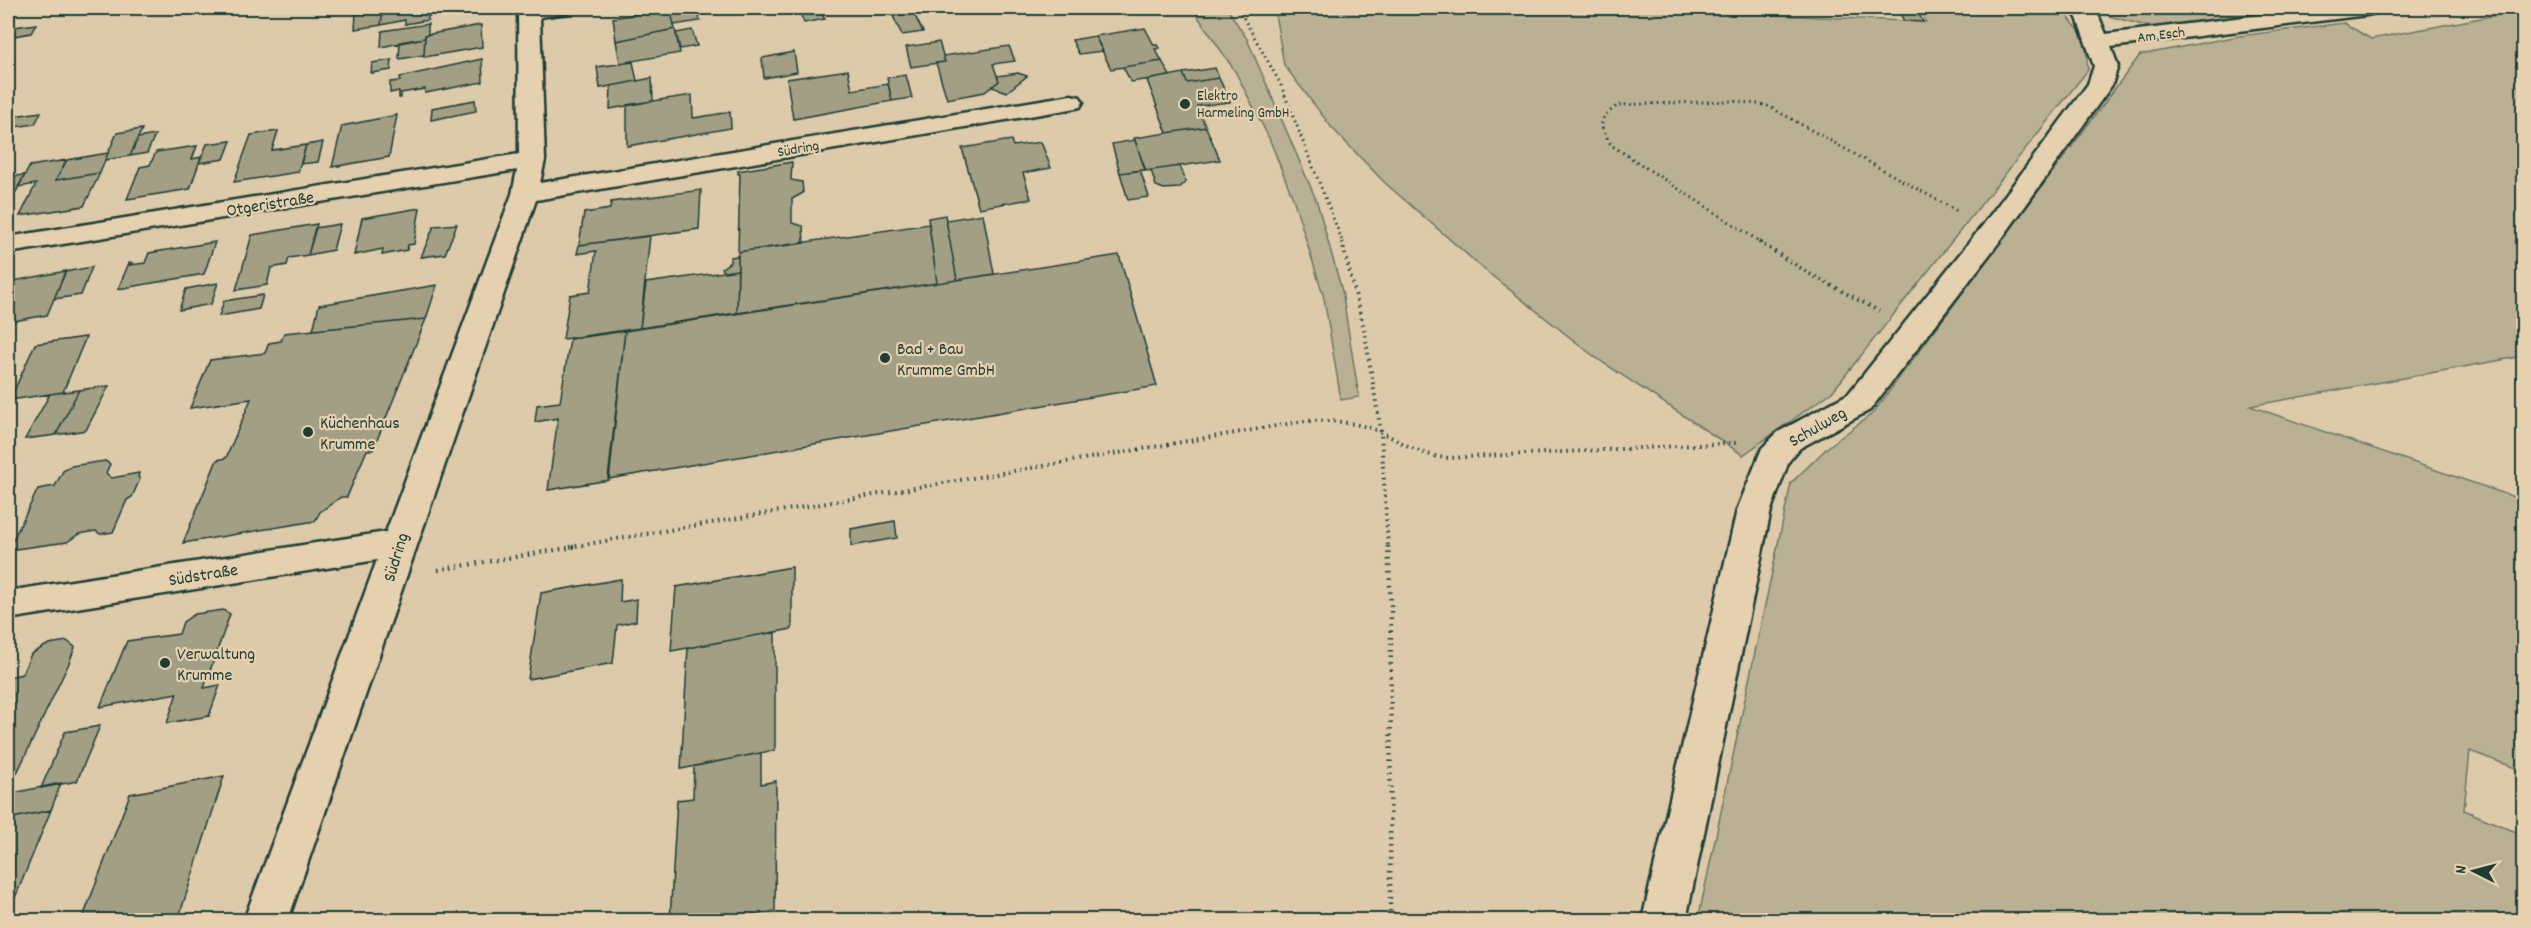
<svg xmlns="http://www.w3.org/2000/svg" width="2531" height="928" viewBox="0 0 2531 928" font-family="Dekko,sans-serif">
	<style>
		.green { fill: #bab094; stroke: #6c7664; stroke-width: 1.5 }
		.building { fill: #a29f85; stroke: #1f3d34; stroke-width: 1.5 }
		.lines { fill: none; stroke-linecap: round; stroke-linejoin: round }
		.minor-casing { stroke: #1f3d34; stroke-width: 5 }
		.path-far2 { stroke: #1f3d34; stroke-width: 3; stroke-dasharray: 1.5 4; stroke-linecap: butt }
		.path-far1 { stroke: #1f3d34; stroke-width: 4; stroke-dasharray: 1.5 4.5; stroke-linecap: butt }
		.path { stroke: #1f3d34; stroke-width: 4.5; stroke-dasharray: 1.5 5; stroke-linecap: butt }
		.minor { fill: #e5d0af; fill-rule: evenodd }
		.poi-dot { fill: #1f3d34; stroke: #e5d0af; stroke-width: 2 }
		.labels { text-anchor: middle; stroke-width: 4.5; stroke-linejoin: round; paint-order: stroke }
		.far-street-label { font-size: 15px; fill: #1f3d34; stroke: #e5d0af }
		.far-poi-label { font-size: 15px; fill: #1f3d34; stroke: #e5d0af; text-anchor: start }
		.street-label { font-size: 18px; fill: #1f3d34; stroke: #e5d0af }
		.poi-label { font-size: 18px; fill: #1f3d34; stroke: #e5d0af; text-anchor: start }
	</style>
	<rect width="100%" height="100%" fill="#ddcaaa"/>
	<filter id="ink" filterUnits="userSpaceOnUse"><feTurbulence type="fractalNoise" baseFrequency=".0167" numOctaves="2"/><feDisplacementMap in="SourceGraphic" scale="12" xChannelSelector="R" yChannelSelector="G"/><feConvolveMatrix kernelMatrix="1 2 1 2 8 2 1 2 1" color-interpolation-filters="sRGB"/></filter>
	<g filter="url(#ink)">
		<path class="green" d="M 1192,8 L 1227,8 L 1247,39 L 1317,202 L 1342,291 L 1359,397 L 1341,400 L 1324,298 L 1294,201 L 1269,138 L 1235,71 Z
			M 1274,8 L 1628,8 L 1926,22 L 1920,8 L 2061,8 L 2085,38 L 2088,70 L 1832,392 L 1743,455 L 1596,358 L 1486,271 L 1384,182 L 1332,128 L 1284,65 Z
			M 2102,8 L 2363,8 L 2169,32 L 2109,16 Z
			M 2523,10 L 2523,356 L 2250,406 L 2523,500 L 2523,771 L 2470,751 L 2464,810 L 2523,835 L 2523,920 L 1698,920 L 1791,483 L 1828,447 L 1873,413 L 2140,55 L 2239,36 L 2344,23 L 2371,39 Z"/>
		<path class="building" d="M 383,8 L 452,8 L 452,12 L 428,16 L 428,20 L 405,24 L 405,20 L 381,25 Z
			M 657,8 L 658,10 L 670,8 L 675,29 L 616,41 L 613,18 L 638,14 L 637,9 Z
			M 670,8 L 697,8 L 700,21 L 674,25 Z
			M 798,8 L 818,8 L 825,19 L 804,23 Z
			M 818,8 L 853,8 L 820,14 Z
			M 1684,8 L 1710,8 L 1711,12 L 1685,10 Z
			M 1897,8 L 1916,8 L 1923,22 L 1904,21 Z
			M 383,9 L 381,25 L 355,29 L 356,14 Z
			M 913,12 L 923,32 L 902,35 L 893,16 Z
			M 36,24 L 31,33 L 8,37 L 8,28 Z
			M 428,24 L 428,35 L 425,35 L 425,38 L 381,47 L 382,31 Z
			M 481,25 L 482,47 L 424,57 L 425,35 Z
			M 1145,28 L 1154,45 L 1157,45 L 1159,48 L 1155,49 L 1162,61 L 1111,69 L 1095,36 Z
			M 675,29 L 680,53 L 620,63 L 616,41 Z
			M 692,30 L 697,46 L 680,49 L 676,33 Z
			M 1095,36 L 1103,51 L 1079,54 L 1072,40 Z
			M 425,38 L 424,55 L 399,59 L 400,42 Z
			M 939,42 L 945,62 L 911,67 L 906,47 Z
			M 1009,46 L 1015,61 L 993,64 L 999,81 L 985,92 L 947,99 L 936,63 L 945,62 L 943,56 Z
			M 794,52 L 797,72 L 764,78 L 762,58 Z
			M 482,59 L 483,82 L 425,93 L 425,89 L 401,93 L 401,98 L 399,98 L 399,91 L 390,93 L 390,82 L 400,81 L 400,77 Z
			M 392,60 L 391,70 L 371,73 L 372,63 Z
			M 1162,61 L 1170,76 L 1131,82 L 1123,67 Z
			M 633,62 L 637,81 L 600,88 L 597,67 Z
			M 1215,68 L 1219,78 L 1187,83 L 1183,73 Z
			M 848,70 L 852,90 L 888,84 L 892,101 L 793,119 L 787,79 Z
			M 1018,73 L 1027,76 L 1007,92 L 992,87 L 999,81 L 997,76 Z
			M 1183,73 L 1187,83 L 1219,78 L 1230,102 L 1197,106 L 1206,127 L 1167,133 L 1147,80 Z
			M 906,75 L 912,98 L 892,101 L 887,78 Z
			M 652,78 L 653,101 L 610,109 L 611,86 Z
			M 692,95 L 693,118 L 730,112 L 731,128 L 627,146 L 627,105 Z
			M 475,100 L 476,111 L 431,120 L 432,108 Z
			M 41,112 L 35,124 L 8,128 L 8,117 Z
			M 397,115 L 389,157 L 332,167 L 342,126 Z
			M 1206,127 L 1220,160 L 1146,171 L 1134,138 Z
			M 142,129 L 130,156 L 105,160 L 117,133 Z
			M 278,131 L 272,150 L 306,145 L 298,172 L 234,182 L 251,135 Z
			M 155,135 L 147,153 L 130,156 L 138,138 Z
			M 1011,140 L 1013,146 L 1041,142 L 1051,168 L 1023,173 L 1031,199 L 979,208 L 962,148 Z
			M 1135,140 L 1145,170 L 1120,173 L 1112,144 Z
			M 231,141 L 224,159 L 199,163 L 207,144 Z
			M 323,142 L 318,162 L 301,164 L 306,145 Z
			M 197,146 L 192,159 L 201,157 L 190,189 L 127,199 L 140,167 L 150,165 L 156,152 Z
			M 108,153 L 100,173 L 56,180 L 67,160 Z
			M 67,160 L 56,180 L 100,173 L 84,206 L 20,216 L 36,184 L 18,187 L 30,166 Z
			M 792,162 L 791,180 L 802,182 L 803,193 L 792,199 L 792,223 L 803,226 L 804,243 L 738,252 L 740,174 L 738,174 L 738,171 Z
			M 1180,166 L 1186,182 L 1179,188 L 1164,189 L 1156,186 L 1151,170 Z
			M 1140,170 L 1149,197 L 1128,200 L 1120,173 Z
			M 25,175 L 16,192 L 8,194 L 8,177 Z
			M 701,190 L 699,229 L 579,245 L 584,213 L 610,209 L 611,202 Z
			M 420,208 L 414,244 L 408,245 L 407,250 L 382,255 L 383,249 L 354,255 L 362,218 Z
			M 983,214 L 994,274 L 957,280 L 946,220 Z
			M 945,215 L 957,280 L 937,283 L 928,218 Z
			M 317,224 L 308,255 L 289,258 L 287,265 L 271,268 L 267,285 L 236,290 L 252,235 Z
			M 340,224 L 333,250 L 308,255 L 315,228 Z
			M 457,224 L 445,254 L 421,257 L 434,226 Z
			M 929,224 L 937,283 L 737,313 L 738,252 Z
			M 650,236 L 640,328 L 563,339 L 570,295 L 590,292 L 596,251 L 577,254 L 579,245 Z
			M 215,242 L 204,274 L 118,289 L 129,263 L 132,263 L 130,265 L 145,263 L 149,253 Z
			M 1119,255 L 1157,386 L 608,479 L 625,331 Z
			M 738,256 L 738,270 L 724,272 L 722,268 L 730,262 L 730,257 Z
			M 92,267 L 81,295 L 54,299 L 65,272 Z
			M 738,270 L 737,313 L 640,328 L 646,283 Z
			M 66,271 L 47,315 L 8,322 L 8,282 Z
			M 218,283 L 211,304 L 179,310 L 186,289 Z
			M 437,285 L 426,319 L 313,330 L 319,305 Z
			M 263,295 L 259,309 L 219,316 L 224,301 Z
			M 426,319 L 373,450 L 367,450 L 347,497 L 341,497 L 320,512 L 315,521 L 183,543 L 217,460 L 226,458 L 251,399 L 190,408 L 210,360 L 265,353 L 269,343 L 281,341 L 284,333 Z
			M 625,331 L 609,480 L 548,490 L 558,418 L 535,422 L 537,405 L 560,402 L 570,339 Z
			M 86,337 L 63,392 L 10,400 L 35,344 Z
			M 109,386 L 86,430 L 56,435 L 79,390 Z
			M 79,390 L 56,435 L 25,439 L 50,394 Z
			M 105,461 L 110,464 L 106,473 L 112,478 L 139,473 L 138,477 L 140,479 L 132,497 L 127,500 L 113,532 L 100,534 L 96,531 L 79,534 L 67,542 L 8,550 L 38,489 L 55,486 L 63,471 L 71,466 Z
			M 895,521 L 897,538 L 851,546 L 851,529 Z
			M 792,567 L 792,629 L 671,651 L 676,587 Z
			M 621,579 L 620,602 L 637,599 L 636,621 L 617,625 L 613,663 L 528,679 L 541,593 Z
			M 223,610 L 230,614 L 204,688 L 220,685 L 209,716 L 167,723 L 177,693 L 100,707 L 127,641 L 179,634 L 183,622 L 195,614 Z
			M 775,632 L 775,750 L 681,769 L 688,648 Z
			M 67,641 L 75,647 L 69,663 L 17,773 L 8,774 L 8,677 L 22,674 L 31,654 L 49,644 Z
			M 100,726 L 77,781 L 41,788 L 65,732 Z
			M 761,753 L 761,784 L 776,781 L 775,911 L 733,920 L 670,920 L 677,800 L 693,798 L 694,766 Z
			M 224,776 L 178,920 L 82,920 L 130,794 Z
			M 61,783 L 51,810 L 8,819 L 8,794 Z
			M 51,810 L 8,915 L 8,819 Z"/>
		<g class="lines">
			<g class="minor-casing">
				<path id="minor" d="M 518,8 L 571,8 L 568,13 L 540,17 L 545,160 L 540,183 L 1071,95 L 1080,97 L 1083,102 L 1080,107 L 1071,109 L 536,200 L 288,920 L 244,920 L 377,560 L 8,619 L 8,591 L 386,532 L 512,194 L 517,170 L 8,253 L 8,237 L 519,154 Z
					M 2070,8 L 2092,8 L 2099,17 L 2106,34 L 2318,8 L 2378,8 L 2375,13 L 2367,15 L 2111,47 L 2118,66 L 2112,85 L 2003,237 L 1870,410 L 1800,448 L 1789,461 L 1771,510 L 1686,920 L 1642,920 L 1737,510 L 1762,448 L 1778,432 L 1848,394 L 1983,225 L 2088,84 L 2094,66 L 2077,18 Z"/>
			</g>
			<path class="path-far2" d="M 1238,8 L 1280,83 L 1343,243
				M 1762,243 L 1611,145 L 1601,126 L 1604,116 L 1618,105 L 1731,101 L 1766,105 L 1959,212"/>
			<path class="path-far1" d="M 1342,242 L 1364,328 L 1381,433 L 1388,547
				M 1759,242 L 1810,274 L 1879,311
				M 570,547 L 1305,421 C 1332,420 1358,422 1383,433 C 1405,444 1422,456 1448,458 L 1736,443"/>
			<path class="path" d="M 1388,546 L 1391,606 L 1390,920
				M 438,570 L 579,546"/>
			<use href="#minor" class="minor"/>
		</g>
	</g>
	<g class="poi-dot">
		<circle cx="1185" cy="104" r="6"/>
		<circle cx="885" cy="358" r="6"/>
		<circle cx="308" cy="432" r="6"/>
		<circle cx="165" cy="663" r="6"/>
	</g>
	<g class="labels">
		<g class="far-street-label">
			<text transform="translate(2161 34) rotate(-7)" y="5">Am Esch</text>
			<text transform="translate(798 148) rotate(-10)" y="5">Südring</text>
		</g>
		<g class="far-poi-label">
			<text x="1197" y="100">Elektro<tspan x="1197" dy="17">Harmeling GmbH</tspan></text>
		</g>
		<g class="street-label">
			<text transform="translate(270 203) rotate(-9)" y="6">Otgeristraße</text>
			<text transform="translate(1817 426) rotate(-30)" y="6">Schulweg</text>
			<text transform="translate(395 557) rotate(-73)" y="6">Südring</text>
			<text transform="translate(203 574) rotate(-9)" y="6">Südstraße</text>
		</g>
		<g class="poi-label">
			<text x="897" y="354">Bad + Bau<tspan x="897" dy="21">Krumme GmbH</tspan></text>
			<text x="320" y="428">Küchenhaus<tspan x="320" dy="21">Krumme</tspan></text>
			<text x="177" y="659">Verwaltung<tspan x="177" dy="21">Krumme</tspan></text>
		</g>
	</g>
	<rect width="2531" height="928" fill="none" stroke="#e5d0af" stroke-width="30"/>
	<rect x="15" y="15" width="2501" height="898" fill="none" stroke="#1f3d34" stroke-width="2" filter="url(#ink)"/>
	<g transform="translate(2474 871) rotate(276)" stroke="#e5d0af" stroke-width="4.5" paint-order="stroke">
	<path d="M0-4.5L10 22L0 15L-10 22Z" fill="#1f3d34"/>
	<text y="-9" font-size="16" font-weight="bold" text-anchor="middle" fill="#1f3d34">N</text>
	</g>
</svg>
